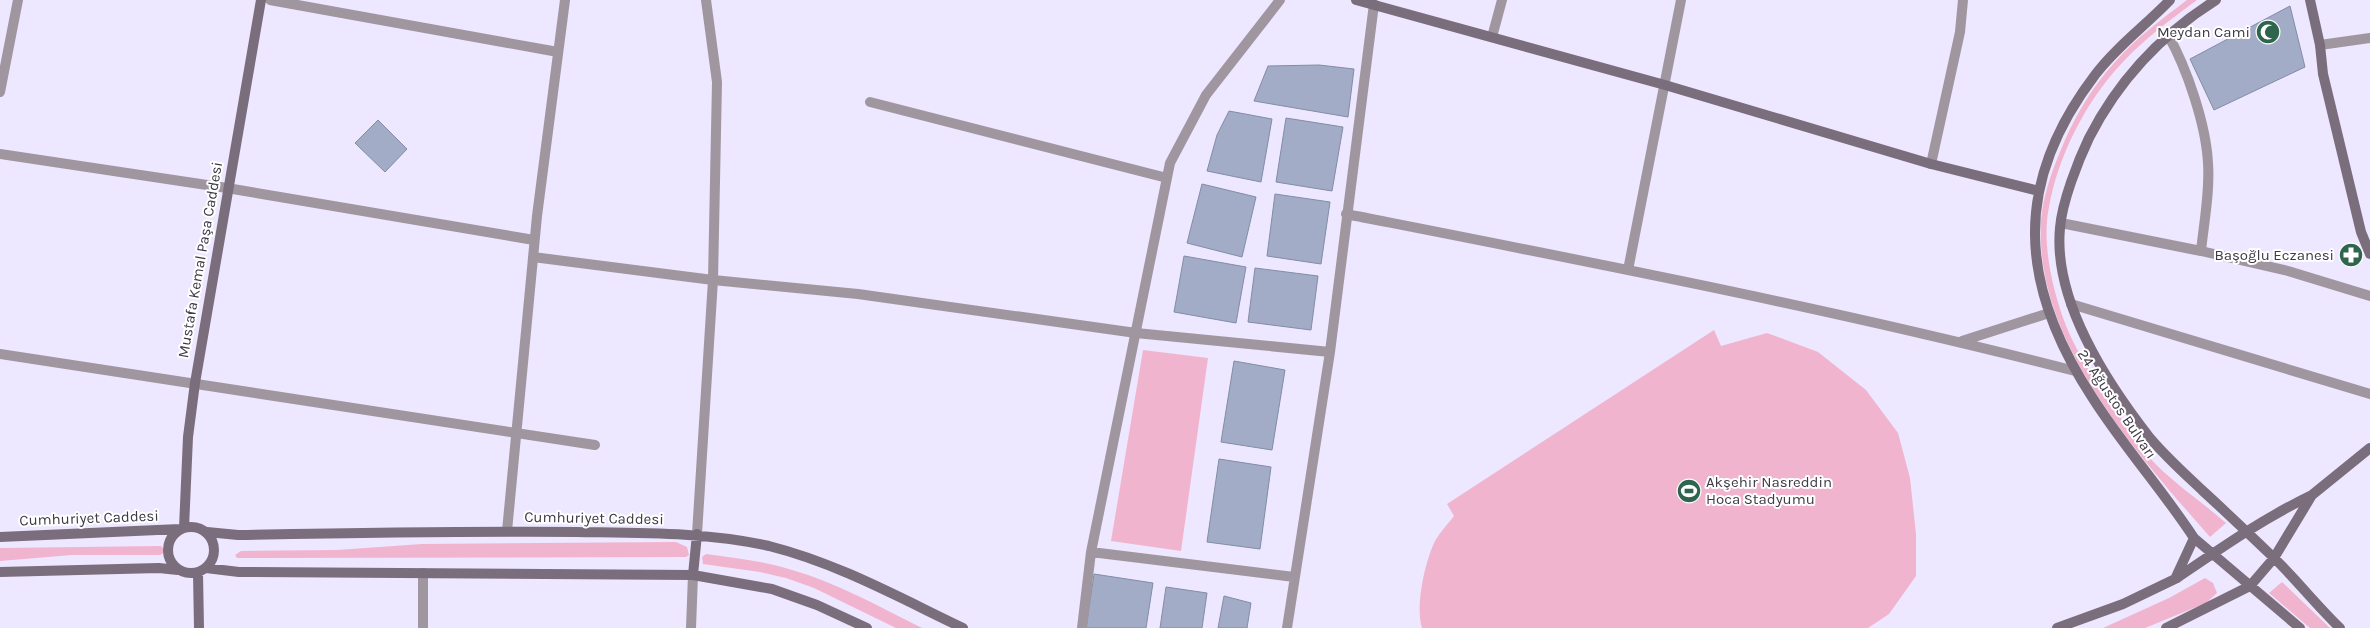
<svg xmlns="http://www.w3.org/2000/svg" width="2370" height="628" viewBox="0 0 2370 628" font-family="Karla,sans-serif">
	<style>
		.green { fill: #f1b4cf }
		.building { fill: #a2acc7; stroke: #838ca6 }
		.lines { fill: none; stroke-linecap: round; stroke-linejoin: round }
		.street { stroke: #9f96a0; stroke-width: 10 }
		.secondary { stroke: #7b6e7c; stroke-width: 10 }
		.labels { text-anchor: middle; stroke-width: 4; stroke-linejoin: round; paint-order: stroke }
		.poi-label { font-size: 15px; fill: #3d3a46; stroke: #fff; text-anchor: end }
		.street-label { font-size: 15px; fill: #3d3a46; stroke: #fff }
	</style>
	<rect width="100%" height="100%" fill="#ede7ff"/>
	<path class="green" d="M 2187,0 L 2197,0 C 2171,19 2143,40 2122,63 C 2086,101 2058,156 2049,207 C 2042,241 2051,282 2062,315 C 2072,345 2091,374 2109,401 C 2122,419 2134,439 2148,456 C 2170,481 2201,501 2226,523 L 2210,537 C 2136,452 2034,341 2041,221 C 2043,196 2051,174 2060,152 C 2073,119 2091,88 2115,62 C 2136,38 2162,19 2187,0 Z
		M 1714,330 L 1721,346 L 1767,333 L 1818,352 L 1866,390 L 1898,433 L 1910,478 L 1916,534 L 1916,576 L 1889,614 L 1868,628 L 1422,628 C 1415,607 1425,561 1435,541 C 1440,532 1448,524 1454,516 L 1447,504 Z
		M 1143,350 L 1208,358 L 1181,551 L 1111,541 Z
		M 676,542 L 687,547 L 689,555 L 686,557 L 237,558 L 235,555 L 241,551 L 337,550 L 422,544 Z
		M 161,546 L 164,549 L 164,553 L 160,555 L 72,555 L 0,561 L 0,548 Z
		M 706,554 C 735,558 764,561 792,570 C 837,583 880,607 922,628 L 896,628 L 814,588 L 786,578 L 760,572 L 703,564 L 702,557 Z
		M 2205,578 L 2213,583 L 2217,593 L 2206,603 L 2145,628 L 2103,628 L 2169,598 Z
		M 2282,582 L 2330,628 L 2310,628 L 2269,593 Z"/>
	<path class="building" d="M 2290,6 L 2305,67 L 2214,110 L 2190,59 Z
		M 1319,65 L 1354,69 L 1348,117 L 1254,101 L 1268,66 Z
		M 1229,111 L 1272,119 L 1261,182 L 1207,171 L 1217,135 Z
		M 1286,118 L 1343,127 L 1332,191 L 1276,182 Z
		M 378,120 L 407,149 L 385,172 L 355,143 Z
		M 1202,184 L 1256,197 L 1242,257 L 1187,243 Z
		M 1275,194 L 1330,202 L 1321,264 L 1267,256 Z
		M 1184,256 L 1246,267 L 1236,323 L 1174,312 Z
		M 1255,268 L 1318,276 L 1311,330 L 1248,322 Z
		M 1234,361 L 1285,370 L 1272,450 L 1221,442 Z
		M 1219,459 L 1271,467 L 1260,549 L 1207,542 Z
		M 1094,574 L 1153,583 L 1146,628 L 1086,628 Z
		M 1166,587 L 1207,593 L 1202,628 L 1160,628 Z
		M 1224,596 L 1251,603 L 1247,628 L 1218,628 Z"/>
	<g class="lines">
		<path class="street" d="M 270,0 L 558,52
			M 2168,35 C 2187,68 2206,125 2208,163 C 2210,192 2204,222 2201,251
			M 1492,37 L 1502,0
			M 2320,45 L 2370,38
			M 0,92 L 18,0
			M 870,102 L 1167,178
			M 0,154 L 227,188 L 534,240
			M 1931,164 L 1960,32 L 1963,0
			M 1346,214 C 1590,262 1834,309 2075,371
			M 2061,223 L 2201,251 L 2288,271 L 2370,296
			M 533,257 L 713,280 L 858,294 L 1136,333 L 1330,352
			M 1628,270 L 1681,0
			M 2071,304 L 2370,394
			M 1962,341 L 2049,313
			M 0,354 L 595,445
			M 507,531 L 537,216 L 565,0
			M 697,534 L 713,280 L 717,82 L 706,0
			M 1091,552 L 1294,577
			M 423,628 L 423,573
			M 691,628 L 693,575
			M 1082,628 L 1091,552 L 1170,163 L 1206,95 L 1280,0
			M 1287,628 L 1330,352 L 1374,4"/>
		<path class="secondary" d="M 1356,0 L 1665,85 L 1931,164 L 2039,191
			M 2216,0 C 2162,34 2118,81 2089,138 C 2078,161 2062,202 2060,228 C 2053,301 2107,383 2150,438 C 2166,457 2185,474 2203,491 C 2226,512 2249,534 2272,556 C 2296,579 2316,605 2340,628
			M 2310,0 L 2320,45 L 2323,74 L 2361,232 L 2370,254
			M 2312,495 L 2370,448
			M168 550a23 23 0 1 1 46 0a23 23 0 1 1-46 0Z
			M 184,528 L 188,437 L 195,383 L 261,0
			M 207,532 L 238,535 C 351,533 464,531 577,532 C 642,533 706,532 769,546 C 837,563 900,598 963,628
			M 0,537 L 180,529
			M 2194,538 L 2300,628
			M 206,568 L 239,572 L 693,575 L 772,589 L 817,605 L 867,628
			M 0,572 L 159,568 L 178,570
			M 198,573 L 199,628
			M 693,575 L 697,534
			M 2057,628 L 2123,604 L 2175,579 L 2194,538 C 2162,489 2123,446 2092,397 C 2019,285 2012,184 2095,75 C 2116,47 2146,25 2170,0
			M 2166,628 L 2250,586 L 2274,558 L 2312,495 C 2264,518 2221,548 2177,578"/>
	</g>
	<defs>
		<g id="mosque-disc" transform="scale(1.25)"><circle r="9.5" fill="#2e654c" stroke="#fff"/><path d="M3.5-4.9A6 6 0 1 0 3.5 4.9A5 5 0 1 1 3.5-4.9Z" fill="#fff"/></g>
		<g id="pharmacy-disc" transform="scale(1.25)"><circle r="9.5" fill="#2e654c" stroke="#fff"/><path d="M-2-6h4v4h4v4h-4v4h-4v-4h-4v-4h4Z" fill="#fff"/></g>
		<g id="stadium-disc" transform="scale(1.25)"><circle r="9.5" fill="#2e654c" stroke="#fff"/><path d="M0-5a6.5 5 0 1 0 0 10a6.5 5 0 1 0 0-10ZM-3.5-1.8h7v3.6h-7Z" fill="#fff"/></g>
	</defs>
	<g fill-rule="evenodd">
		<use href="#mosque-disc" x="2268" y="32"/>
		<use href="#pharmacy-disc" x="2351" y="255"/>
		<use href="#stadium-disc" x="1689" y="491"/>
	</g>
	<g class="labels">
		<g class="poi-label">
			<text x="2250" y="37">Meydan Cami</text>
			<text x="2334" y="260">Başoğlu Eczanesi</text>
			<text x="1706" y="487" text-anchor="start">Akşehir Nasreddin<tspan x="1706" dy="17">Hoca Stadyumu</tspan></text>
		</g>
		<g class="street-label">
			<text transform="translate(200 260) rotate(-80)" y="5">Mustafa Kemal Paşa Caddesi</text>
			<text transform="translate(2117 404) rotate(56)" y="5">24 Ağustos Bulvarı</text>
			<text transform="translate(89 518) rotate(-2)" y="5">Cumhuriyet Caddesi</text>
			<text transform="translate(594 518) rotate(1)" y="5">Cumhuriyet Caddesi</text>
		</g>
	</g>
</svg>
